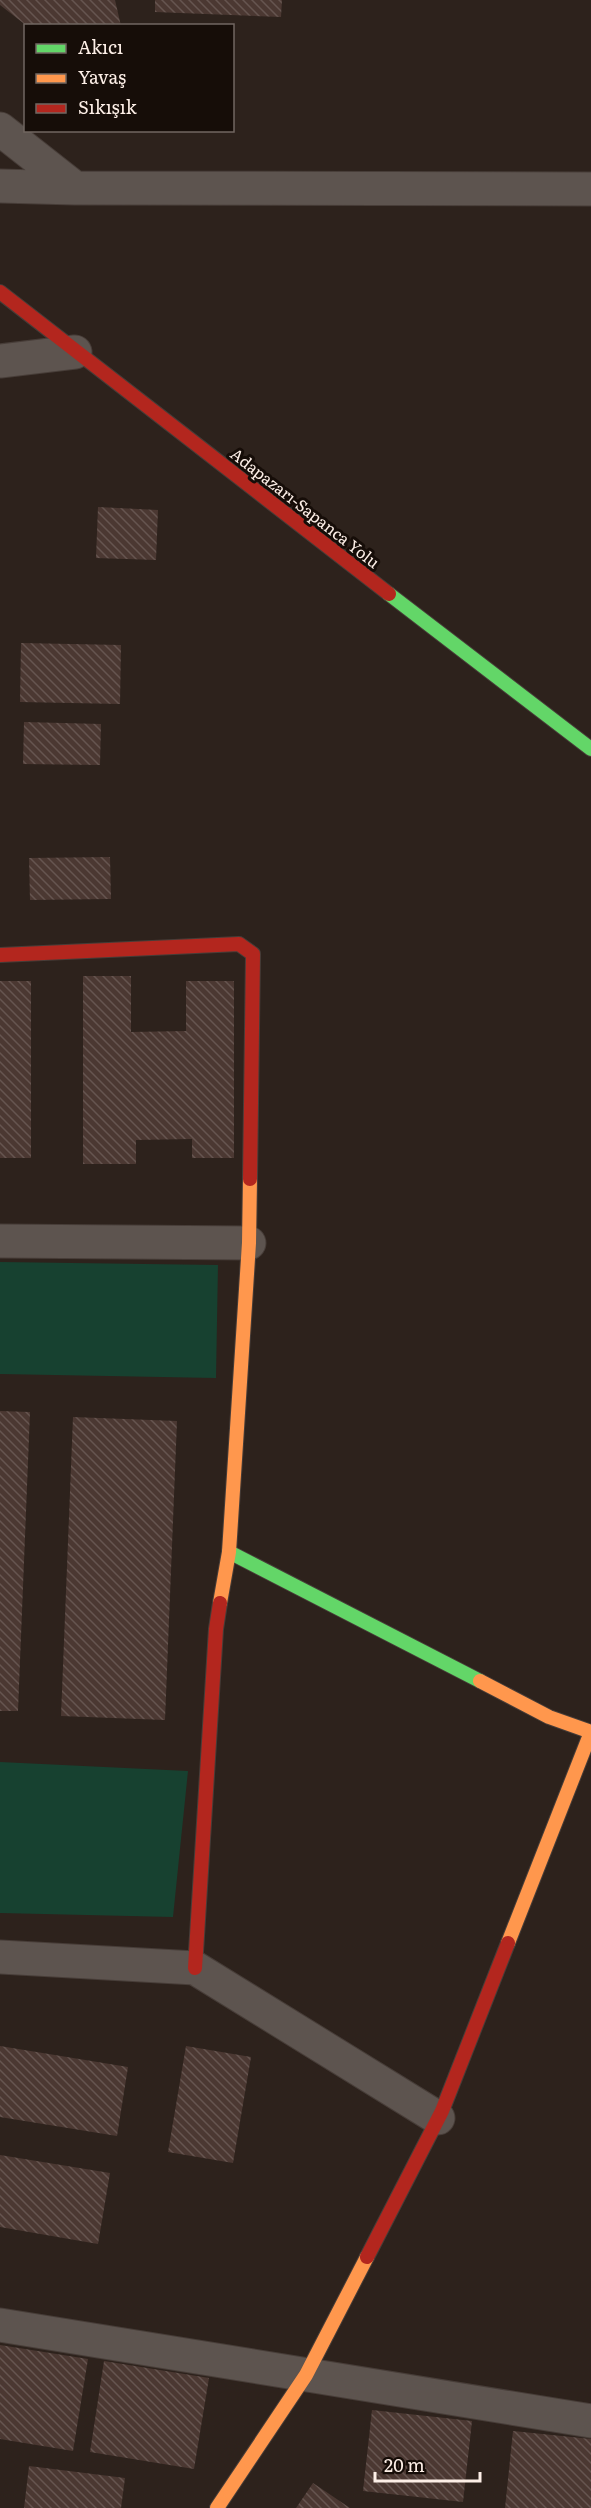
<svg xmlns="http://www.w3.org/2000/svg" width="591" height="2508" viewBox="0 0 591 2508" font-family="Literata,serif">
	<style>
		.grass { fill: #174130 }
		.building { fill: url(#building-back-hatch) }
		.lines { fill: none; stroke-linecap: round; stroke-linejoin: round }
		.street-casing { stroke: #473d38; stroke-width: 35 }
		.fast-casing { stroke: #473d38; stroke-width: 16 }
		.slow-casing { stroke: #473d38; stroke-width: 16 }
		.jam-casing { stroke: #473d38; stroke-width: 16 }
		.street { stroke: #5d544f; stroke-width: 33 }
		.fast { stroke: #63d668; stroke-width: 14 }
		.slow { stroke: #ff974d; stroke-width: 14 }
		.jam { stroke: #b3261e; stroke-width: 14 }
		.labels { text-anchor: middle; stroke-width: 6; stroke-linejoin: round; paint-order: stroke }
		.street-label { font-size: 16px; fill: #fdefe7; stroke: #160d08 }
	</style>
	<defs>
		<pattern id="building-back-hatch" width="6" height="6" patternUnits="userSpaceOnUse" patternTransform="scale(1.5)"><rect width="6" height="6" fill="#4b3832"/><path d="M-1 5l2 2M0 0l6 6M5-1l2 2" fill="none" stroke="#665550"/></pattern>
	</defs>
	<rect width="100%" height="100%" fill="#2d221c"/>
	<path class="grass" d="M 0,1262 L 218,1265 L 216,1378 L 0,1374 Z
		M 0,1762 L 188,1771 L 173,1917 L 0,1913 Z"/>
	<path class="building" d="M 0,0 L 115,0 L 121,26 L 27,26 L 0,5 Z
		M 155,0 L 282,0 L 281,17 L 155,12 Z
		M 98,507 L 158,510 L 156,560 L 96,558 Z
		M 21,643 L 121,645 L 120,704 L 20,702 Z
		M 24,722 L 101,724 L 100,765 L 23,764 Z
		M 110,857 L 111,899 L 30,900 L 29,858 Z
		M 83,976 L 131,976 L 131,1032 L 186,1031 L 186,981 L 234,981 L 234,1158 L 192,1158 L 192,1139 L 136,1140 L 136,1164 L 83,1164 Z
		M 0,981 L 31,981 L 31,1158 L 0,1158 Z
		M 0,1411 L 30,1412 L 18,1711 L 0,1711 Z
		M 73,1417 L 177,1421 L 165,1720 L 61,1716 Z
		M 0,2046 L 128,2067 L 117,2136 L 0,2117 Z
		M 186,2046 L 251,2057 L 233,2163 L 168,2152 Z
		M 0,2155 L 110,2173 L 98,2244 L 0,2227 Z
		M 0,2345 L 88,2359 L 73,2451 L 0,2439 Z
		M 104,2361 L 209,2378 L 194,2469 L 90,2452 Z
		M 372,2410 L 472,2421 L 463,2502 L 363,2491 Z
		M 513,2431 L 591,2439 L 591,2508 L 505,2508 Z
		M 29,2466 L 125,2478 L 121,2508 L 24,2508 Z
		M 313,2483 L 350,2508 L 296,2508 Z"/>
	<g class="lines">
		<g class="street-casing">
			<path id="street" d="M 0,129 L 75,188
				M 0,186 L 75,188 L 591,189
				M 0,361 L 75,352
				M 0,1241 L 249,1243
				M 0,1957 L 195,1968 L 438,2118
				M 0,2325 L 591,2421"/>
		</g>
		<g class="fast-casing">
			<path id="fast" d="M 389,594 L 591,749
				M 229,1552 L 480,1681"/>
		</g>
		<g class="slow-casing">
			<path id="slow" d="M 220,1603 L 229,1552 L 249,1243 L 250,1179
				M 480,1681 L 549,1717 L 591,1732 L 508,1943
				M 217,2508 L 306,2375 L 367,2257"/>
		</g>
		<g class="jam-casing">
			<path id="jam" d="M 0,292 L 389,594
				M 0,955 L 239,944 L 253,954 L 250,1179
				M 195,1968 L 216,1629 L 220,1603
				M 367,2257 L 442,2111 L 508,1943"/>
		</g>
		<use href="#street" class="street"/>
		<use href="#fast" class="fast"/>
		<use href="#slow" class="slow"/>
		<use href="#jam" class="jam"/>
	</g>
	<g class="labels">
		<g class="street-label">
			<text transform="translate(305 508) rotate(38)" y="6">Adapazarı-Sapanca Yolu</text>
		</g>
	</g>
	<rect x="24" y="24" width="210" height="108" fill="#160d08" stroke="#726761" stroke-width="1.5"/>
	<rect x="36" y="44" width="30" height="9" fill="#63d668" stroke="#726761" stroke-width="1.5"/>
	<text x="78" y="54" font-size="18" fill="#fdefe7">Akıcı</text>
	<rect x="36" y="74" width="30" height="9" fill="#ff974d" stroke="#726761" stroke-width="1.5"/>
	<text x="78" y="84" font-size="18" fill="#fdefe7">Yavaş</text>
	<rect x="36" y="104" width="30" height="9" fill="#b3261e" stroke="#726761" stroke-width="1.5"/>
	<text x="78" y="114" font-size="18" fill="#fdefe7">Sıkışık</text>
	<path d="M375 2472v9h105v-9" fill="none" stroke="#fdefe7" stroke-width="3"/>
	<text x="384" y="2472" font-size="18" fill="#fdefe7" stroke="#160d08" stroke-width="4.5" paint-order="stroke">20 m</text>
</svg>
